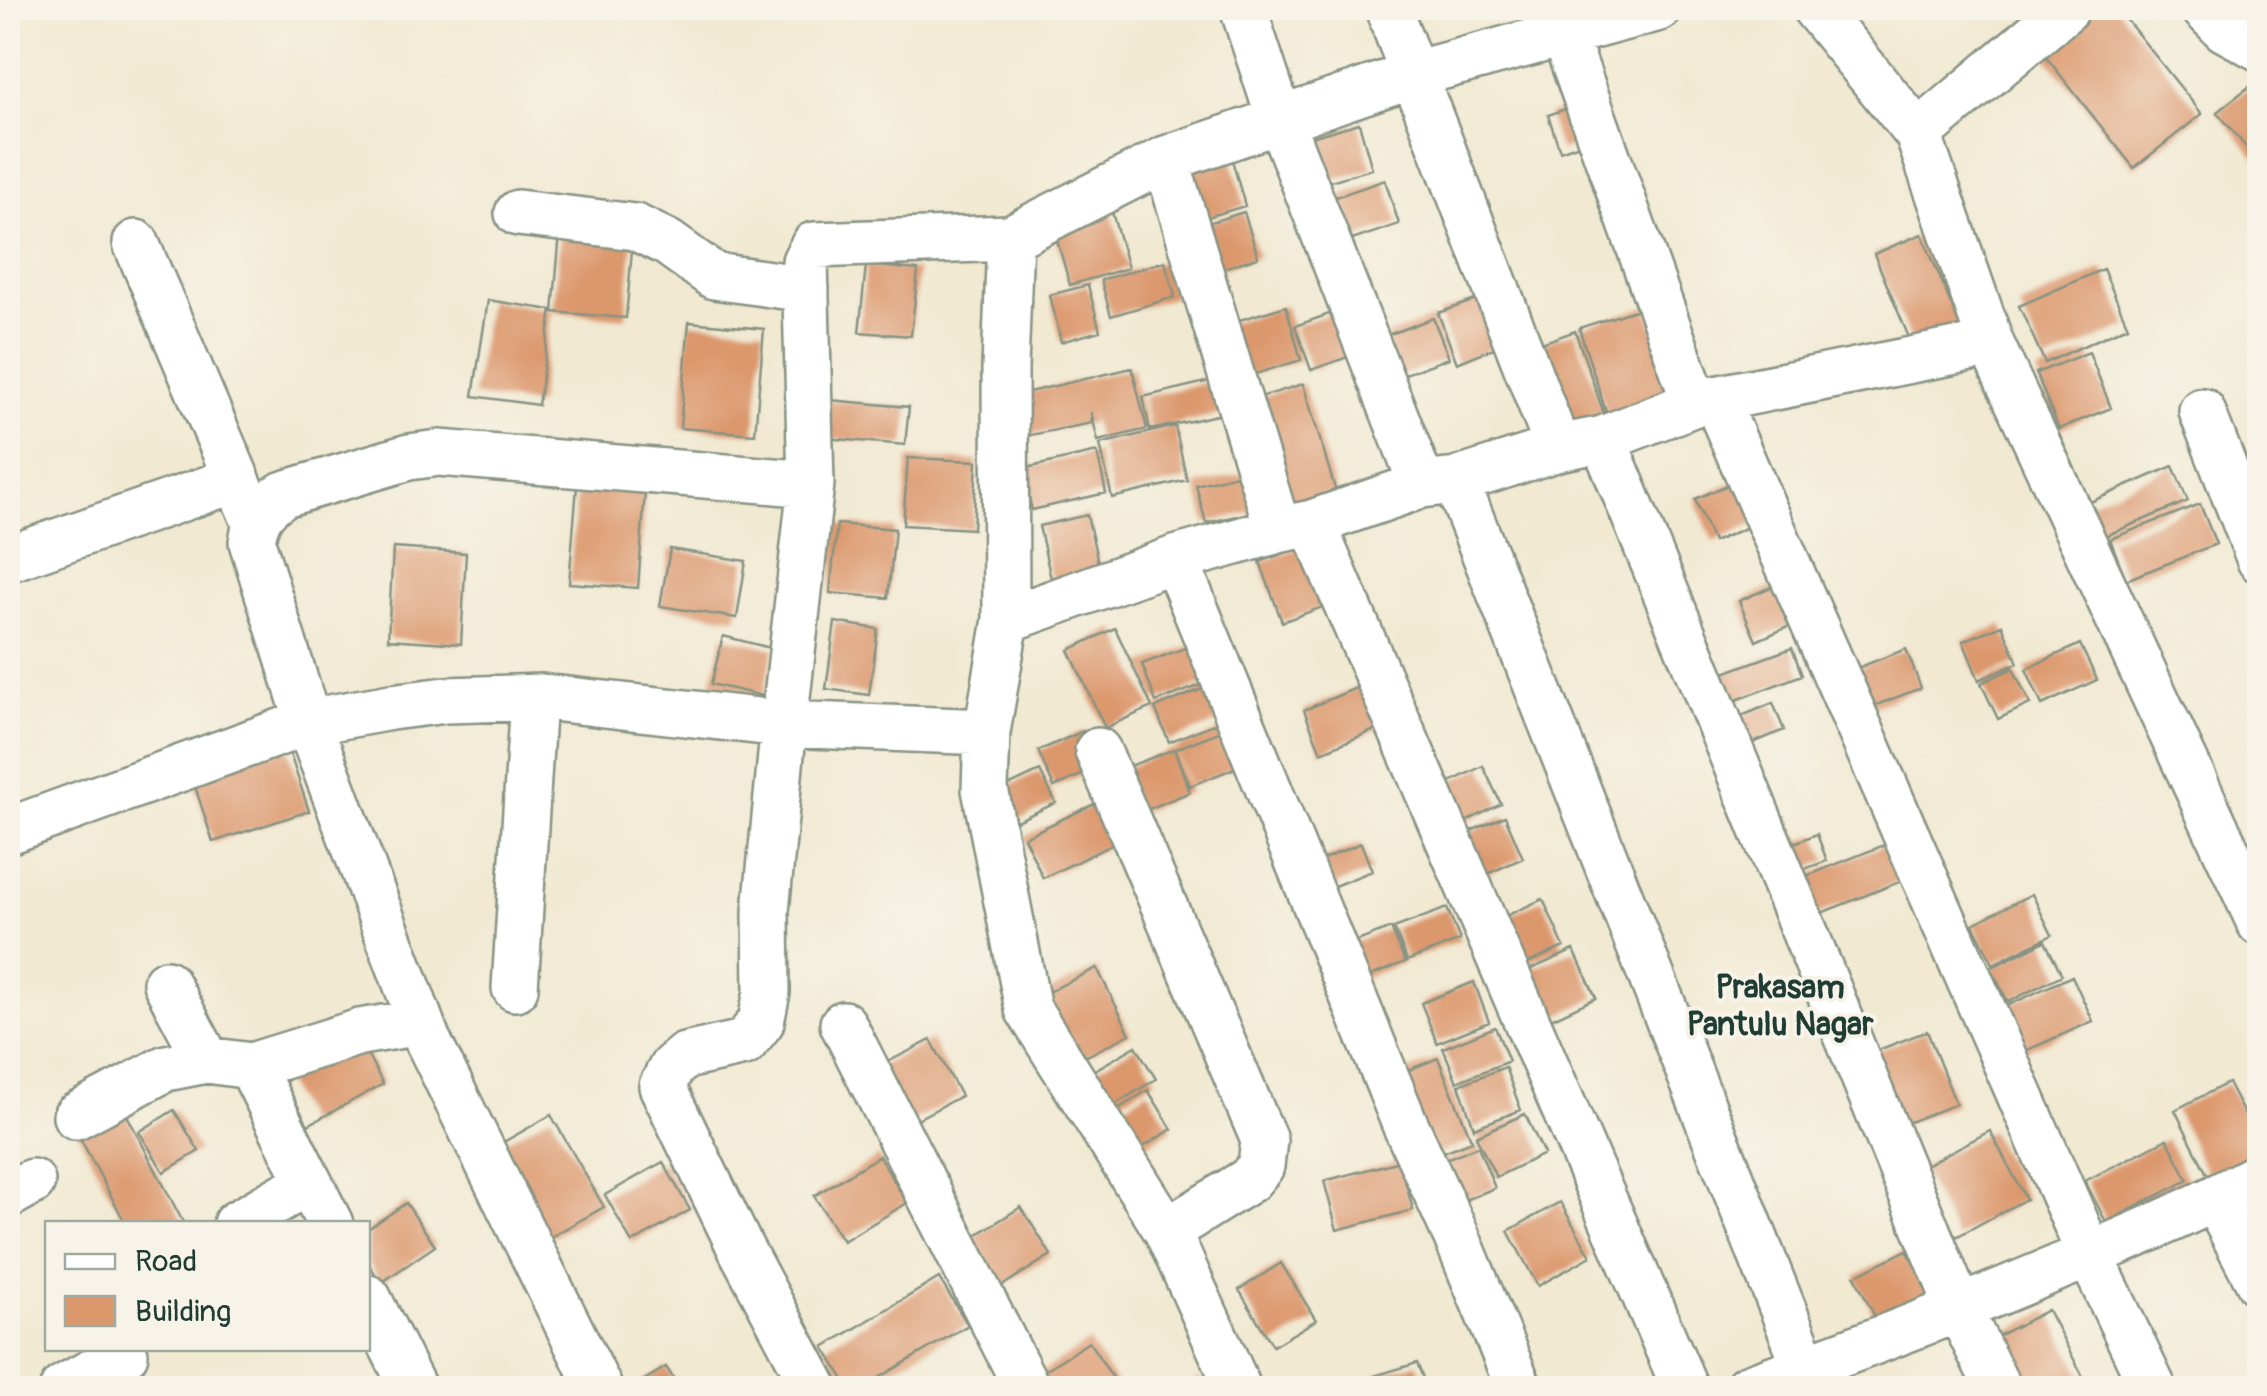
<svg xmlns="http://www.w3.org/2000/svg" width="2267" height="1396" viewBox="0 0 2267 1396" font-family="Pangolin,sans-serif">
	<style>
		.building { fill: #dc986d }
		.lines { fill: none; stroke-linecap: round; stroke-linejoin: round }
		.minor-casing { stroke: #889383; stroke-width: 50 }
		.minor { stroke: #fff; stroke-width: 45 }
		.labels { text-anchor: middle; stroke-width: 8; stroke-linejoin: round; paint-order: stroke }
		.neighbourhood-label { font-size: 32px; font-weight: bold; fill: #1f3d34; stroke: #f7f3e8 }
	</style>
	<rect width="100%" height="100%" fill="#f7f3e8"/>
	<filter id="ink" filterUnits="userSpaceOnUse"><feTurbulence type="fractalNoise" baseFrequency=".01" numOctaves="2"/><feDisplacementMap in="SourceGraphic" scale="20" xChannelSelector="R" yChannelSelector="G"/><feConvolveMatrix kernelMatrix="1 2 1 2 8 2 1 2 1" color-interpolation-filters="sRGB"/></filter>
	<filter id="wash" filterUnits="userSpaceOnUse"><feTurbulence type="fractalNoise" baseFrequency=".0048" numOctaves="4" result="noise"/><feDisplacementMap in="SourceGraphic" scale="40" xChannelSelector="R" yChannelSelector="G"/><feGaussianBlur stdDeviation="2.25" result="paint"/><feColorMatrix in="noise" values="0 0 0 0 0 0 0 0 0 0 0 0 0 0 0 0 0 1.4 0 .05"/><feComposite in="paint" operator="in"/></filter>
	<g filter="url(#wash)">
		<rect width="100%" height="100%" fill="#f1e9d2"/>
		<g id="blocks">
			<path class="building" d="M 2099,8 L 2117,8 L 2202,114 L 2134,168 L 2043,53 Z
				M 2229,8 L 2260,8 L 2260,22 Z
				M 2260,78 L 2260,164 L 2217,112 Z
				M 1574,106 L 1585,142 L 1560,151 L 1548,115 Z
				M 1359,123 L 1372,169 L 1317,185 L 1304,139 Z
				M 1229,149 L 1245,206 L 1191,222 L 1175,165 Z
				M 1385,180 L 1399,224 L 1335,246 L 1321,202 Z
				M 1111,209 L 1128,268 L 1070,285 L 1053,226 Z
				M 1244,212 L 1258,257 L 1212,272 L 1198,226 Z
				M 560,233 L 633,239 L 626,318 L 553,312 Z
				M 1922,234 L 1962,331 L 1915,352 L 1874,254 Z
				M 1165,261 L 1175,297 L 1111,316 L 1101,280 Z
				M 866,265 L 918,270 L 911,336 L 859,332 Z
				M 2103,269 L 2128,326 L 2045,363 L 2019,306 Z
				M 1088,285 L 1100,331 L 1061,342 L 1050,295 Z
				M 1487,296 L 1501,345 L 1457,363 L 1438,313 Z
				M 488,300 L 552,310 L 538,405 L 473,396 Z
				M 1286,306 L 1301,360 L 1242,378 L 1226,324 Z
				M 1647,306 L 1676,396 L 1608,418 L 1579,328 Z
				M 1349,307 L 1365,351 L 1311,370 L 1295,326 Z
				M 1433,318 L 1449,358 L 1400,376 L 1385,336 Z
				M 689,322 L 764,329 L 755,434 L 680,428 Z
				M 1575,331 L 1608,425 L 1572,438 L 1539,344 Z
				M 2089,352 L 2111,408 L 2059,429 L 2036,373 Z
				M 1132,368 L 1147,429 L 1098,441 L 1091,412 L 1092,423 L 1015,438 L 1016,395 Z
				M 1218,379 L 1226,413 L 1150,430 L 1143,397 Z
				M 1303,384 L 1336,492 L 1285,507 L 1251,400 Z
				M 817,399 L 909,407 L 905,445 L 814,437 Z
				M 1175,426 L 1187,480 L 1112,498 L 1100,444 Z
				M 1097,452 L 1106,493 L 1032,510 L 1022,469 Z
				M 908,458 L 977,461 L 973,529 L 903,525 Z
				M 2173,466 L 2188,501 L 2103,537 L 2088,503 Z
				M 1257,470 L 1266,509 L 1206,523 L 1196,485 Z
				M 1746,477 L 1764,520 L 1713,542 L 1695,499 Z
				M 577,486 L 645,491 L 638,588 L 569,583 Z
				M 2200,504 L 2216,544 L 2126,580 L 2110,539 Z
				M 1087,515 L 1100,571 L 1052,583 L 1039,526 Z
				M 837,524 L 895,529 L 888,598 L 830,593 Z
				M 1306,545 L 1328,605 L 1282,622 L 1260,562 Z
				M 393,548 L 466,553 L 461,644 L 388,639 Z
				M 670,549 L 746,561 L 737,618 L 660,606 Z
				M 1789,579 L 1806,619 L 1756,641 L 1739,601 Z
				M 835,622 L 878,629 L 869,695 L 826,689 Z
				M 2002,625 L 2018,663 L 1979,680 L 1963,641 Z
				M 1115,628 L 1152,707 L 1105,728 L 1069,650 Z
				M 723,636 L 774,649 L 763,696 L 711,684 Z
				M 1198,643 L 1212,681 L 1156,702 L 1142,664 Z
				M 2080,644 L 2097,680 L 2042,705 L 2026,669 Z
				M 1792,648 L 1802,675 L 1718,707 L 1707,679 Z
				M 1906,649 L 1921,688 L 1866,709 L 1852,670 Z
				M 2013,668 L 2030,704 L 1998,719 L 1981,683 Z
				M 1212,685 L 1226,719 L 1169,742 L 1155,708 Z
				M 1363,685 L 1380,728 L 1321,752 L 1304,710 Z
				M 1773,703 L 1784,730 L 1736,750 L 1725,723 Z
				M 1083,731 L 1099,767 L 1054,787 L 1038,751 Z
				M 1221,731 L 1235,768 L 1190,786 L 1175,749 Z
				M 285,739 L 309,811 L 213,842 L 190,771 Z
				M 1174,749 L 1190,792 L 1134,815 L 1117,771 Z
				M 1483,766 L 1501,804 L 1455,827 L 1436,789 Z
				M 1040,771 L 1056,803 L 1010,824 L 995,792 Z
				M 1103,800 L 1122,840 L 1043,878 L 1024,837 Z
				M 1505,816 L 1523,858 L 1472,881 L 1453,839 Z
				M 1817,834 L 1827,861 L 1785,876 L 1776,850 Z
				M 1361,843 L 1372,871 L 1319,892 L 1309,865 Z
				M 1889,843 L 1904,880 L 1809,918 L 1794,881 Z
				M 2032,894 L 2052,935 L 1993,964 L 1973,924 Z
				M 1543,899 L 1564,947 L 1507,972 L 1486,925 Z
				M 1447,908 L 1460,940 L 1407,961 L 1394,928 Z
				M 1391,928 L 1405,962 L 1356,982 L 1342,947 Z
				M 2045,941 L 2062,975 L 2008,1002 L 1991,968 Z
				M 1574,950 L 1596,998 L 1536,1026 L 1513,977 Z
				M 1097,968 L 1130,1034 L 1073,1063 L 1040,996 Z
				M 2072,976 L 2093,1021 L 2023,1052 L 2004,1007 Z
				M 1474,982 L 1489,1022 L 1437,1043 L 1421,1003 Z
				M 1495,1027 L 1509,1061 L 1457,1082 L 1443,1048 Z
				M 1927,1031 L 1956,1104 L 1902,1125 L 1873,1052 Z
				M 360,1040 L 383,1084 L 308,1125 L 285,1082 Z
				M 931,1040 L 961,1096 L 902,1127 L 872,1070 Z
				M 1136,1046 L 1156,1079 L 1104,1111 L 1083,1077 Z
				M 1438,1058 L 1472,1141 L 1428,1158 L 1394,1076 Z
				M 1505,1067 L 1521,1110 L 1474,1128 L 1459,1085 Z
				M 2228,1083 L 2260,1145 L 2260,1155 L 2210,1180 L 2175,1110 Z
				M 2260,1087 L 2260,1124 L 2244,1096 Z
				M 1148,1090 L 1172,1129 L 1125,1158 L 1101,1120 Z
				M 119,1100 L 184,1224 L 126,1224 L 73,1125 Z
				M 174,1110 L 199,1151 L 164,1172 L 139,1132 Z
				M 1525,1114 L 1544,1154 L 1496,1177 L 1476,1136 Z
				M 551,1115 L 604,1207 L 547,1239 L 495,1147 Z
				M 1990,1131 L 2026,1199 L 1956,1237 L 1920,1168 Z
				M 2167,1139 L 2188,1180 L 2106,1222 L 2085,1181 Z
				M 1478,1146 L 1495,1188 L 1450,1206 L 1433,1164 Z
				M 879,1156 L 907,1203 L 843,1241 L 814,1196 Z
				M 1400,1161 L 1413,1210 L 1337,1230 L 1324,1181 Z
				M 663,1162 L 690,1210 L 632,1243 L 605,1195 Z
				M 1560,1202 L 1591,1256 L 1538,1286 L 1508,1231 Z
				M 406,1203 L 435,1246 L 381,1283 L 368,1263 L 368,1229 Z
				M 1021,1207 L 1051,1255 L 997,1289 L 967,1241 Z
				M 1907,1250 L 1931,1299 L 1879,1325 L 1855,1276 Z
				M 1281,1263 L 1316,1320 L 1273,1346 L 1239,1290 Z
				M 939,1278 L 968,1325 L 862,1388 L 849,1388 L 824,1347 Z
				M 2048,1310 L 2089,1388 L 2023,1388 L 1996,1337 Z
				M 1089,1342 L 1117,1384 L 1110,1388 L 1041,1388 L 1034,1377 Z
				M 1417,1363 L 1427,1388 L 1378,1388 L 1374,1376 Z
				M 666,1367 L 680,1388 L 631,1388 Z
				M 1199,1378 L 1206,1388 L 1183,1388 Z"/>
		</g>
	</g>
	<g filter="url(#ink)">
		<use href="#blocks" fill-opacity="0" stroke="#889383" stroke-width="2.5"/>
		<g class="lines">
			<g class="minor-casing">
				<path id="minor" d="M 1243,8 L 1280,120 L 1422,485
					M 1388,8 L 1558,448
					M 1815,8 L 1918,134 L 1991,344 L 2260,923
					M 2204,8 L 2225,29 L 2260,48
					M 1555,10 L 1695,403
					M 1918,134 L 2067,8
					M 1166,159 L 1278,530
					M 518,213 L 635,227 L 668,243 L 714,276 L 806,289
					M 1010,238 L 1005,368 L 1006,620 L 987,732 L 985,789 L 1028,1009 L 1167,1231 L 1238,1388
					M 136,243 L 255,522
					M 1716,400 L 2090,1255 L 2153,1388
					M 2202,411 L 2260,560
					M 1603,439 L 1959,1309 L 1998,1388
					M 1456,481 L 1806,1368
					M 1312,523 L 1685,1388
					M 8,559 L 237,479
					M 1175,559 L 1405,1124 L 1456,1235 L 1519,1388
					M 1006,620 L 1175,559 L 1278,530 L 1312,523 L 1422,485 L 1456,481 L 1558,448 L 1603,439 L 1695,403 L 1991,344
					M 1098,751 L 1264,1140 L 1261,1166 L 1249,1180 L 1167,1231
					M 8,831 L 308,722 L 391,707 L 446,700 L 542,697 L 784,724 L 811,484 L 805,261 L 814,245 L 1010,238 L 1166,159 L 1414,74 L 1659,8
					M 166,983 L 207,1060
					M 515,988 L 533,698
					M 843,1024 L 1027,1388
					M 251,1066 L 330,1224
					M 76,1116 L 166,1068 L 207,1060 L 251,1066 L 360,1032 L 420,1022
					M 8,1195 L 32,1182
					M 2215,1199 L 2260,1284
					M 236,1224 L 309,1182
					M 368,1298 L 413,1388
					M 63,1388 L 125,1354
					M 599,1388 L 427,1039 L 308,722 L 252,542 C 255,518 263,507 284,494 L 409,457 L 439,453 L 811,484
					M 815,1388 L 741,1249 L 662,1086 L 672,1067 L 685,1056 L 744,1043 L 761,1022 L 767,992 L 766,911 L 784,724 L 987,732
					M 1747,1388 C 1845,1354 1942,1316 2038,1276 C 2113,1245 2188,1214 2260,1175"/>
			</g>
			<use href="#minor" class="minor"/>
		</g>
	</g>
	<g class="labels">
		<g class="neighbourhood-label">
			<text x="1780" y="998">Prakasam<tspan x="1780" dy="37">Pantulu Nagar</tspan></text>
		</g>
	</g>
	<rect width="2267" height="1396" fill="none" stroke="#f7f3e8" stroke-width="40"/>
	<rect x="45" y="1221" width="325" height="130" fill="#f7f3e8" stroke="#a1aaa0" stroke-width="2.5"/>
	<rect x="65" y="1254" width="50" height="15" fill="#ffffff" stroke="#a1aaa0" stroke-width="2.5"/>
	<text x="135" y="1271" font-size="30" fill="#1f3d34">Road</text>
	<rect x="65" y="1296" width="50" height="30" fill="#dc986d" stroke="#a1aaa0" stroke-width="2.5"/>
	<text x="135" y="1321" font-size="30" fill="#1f3d34">Building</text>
</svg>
